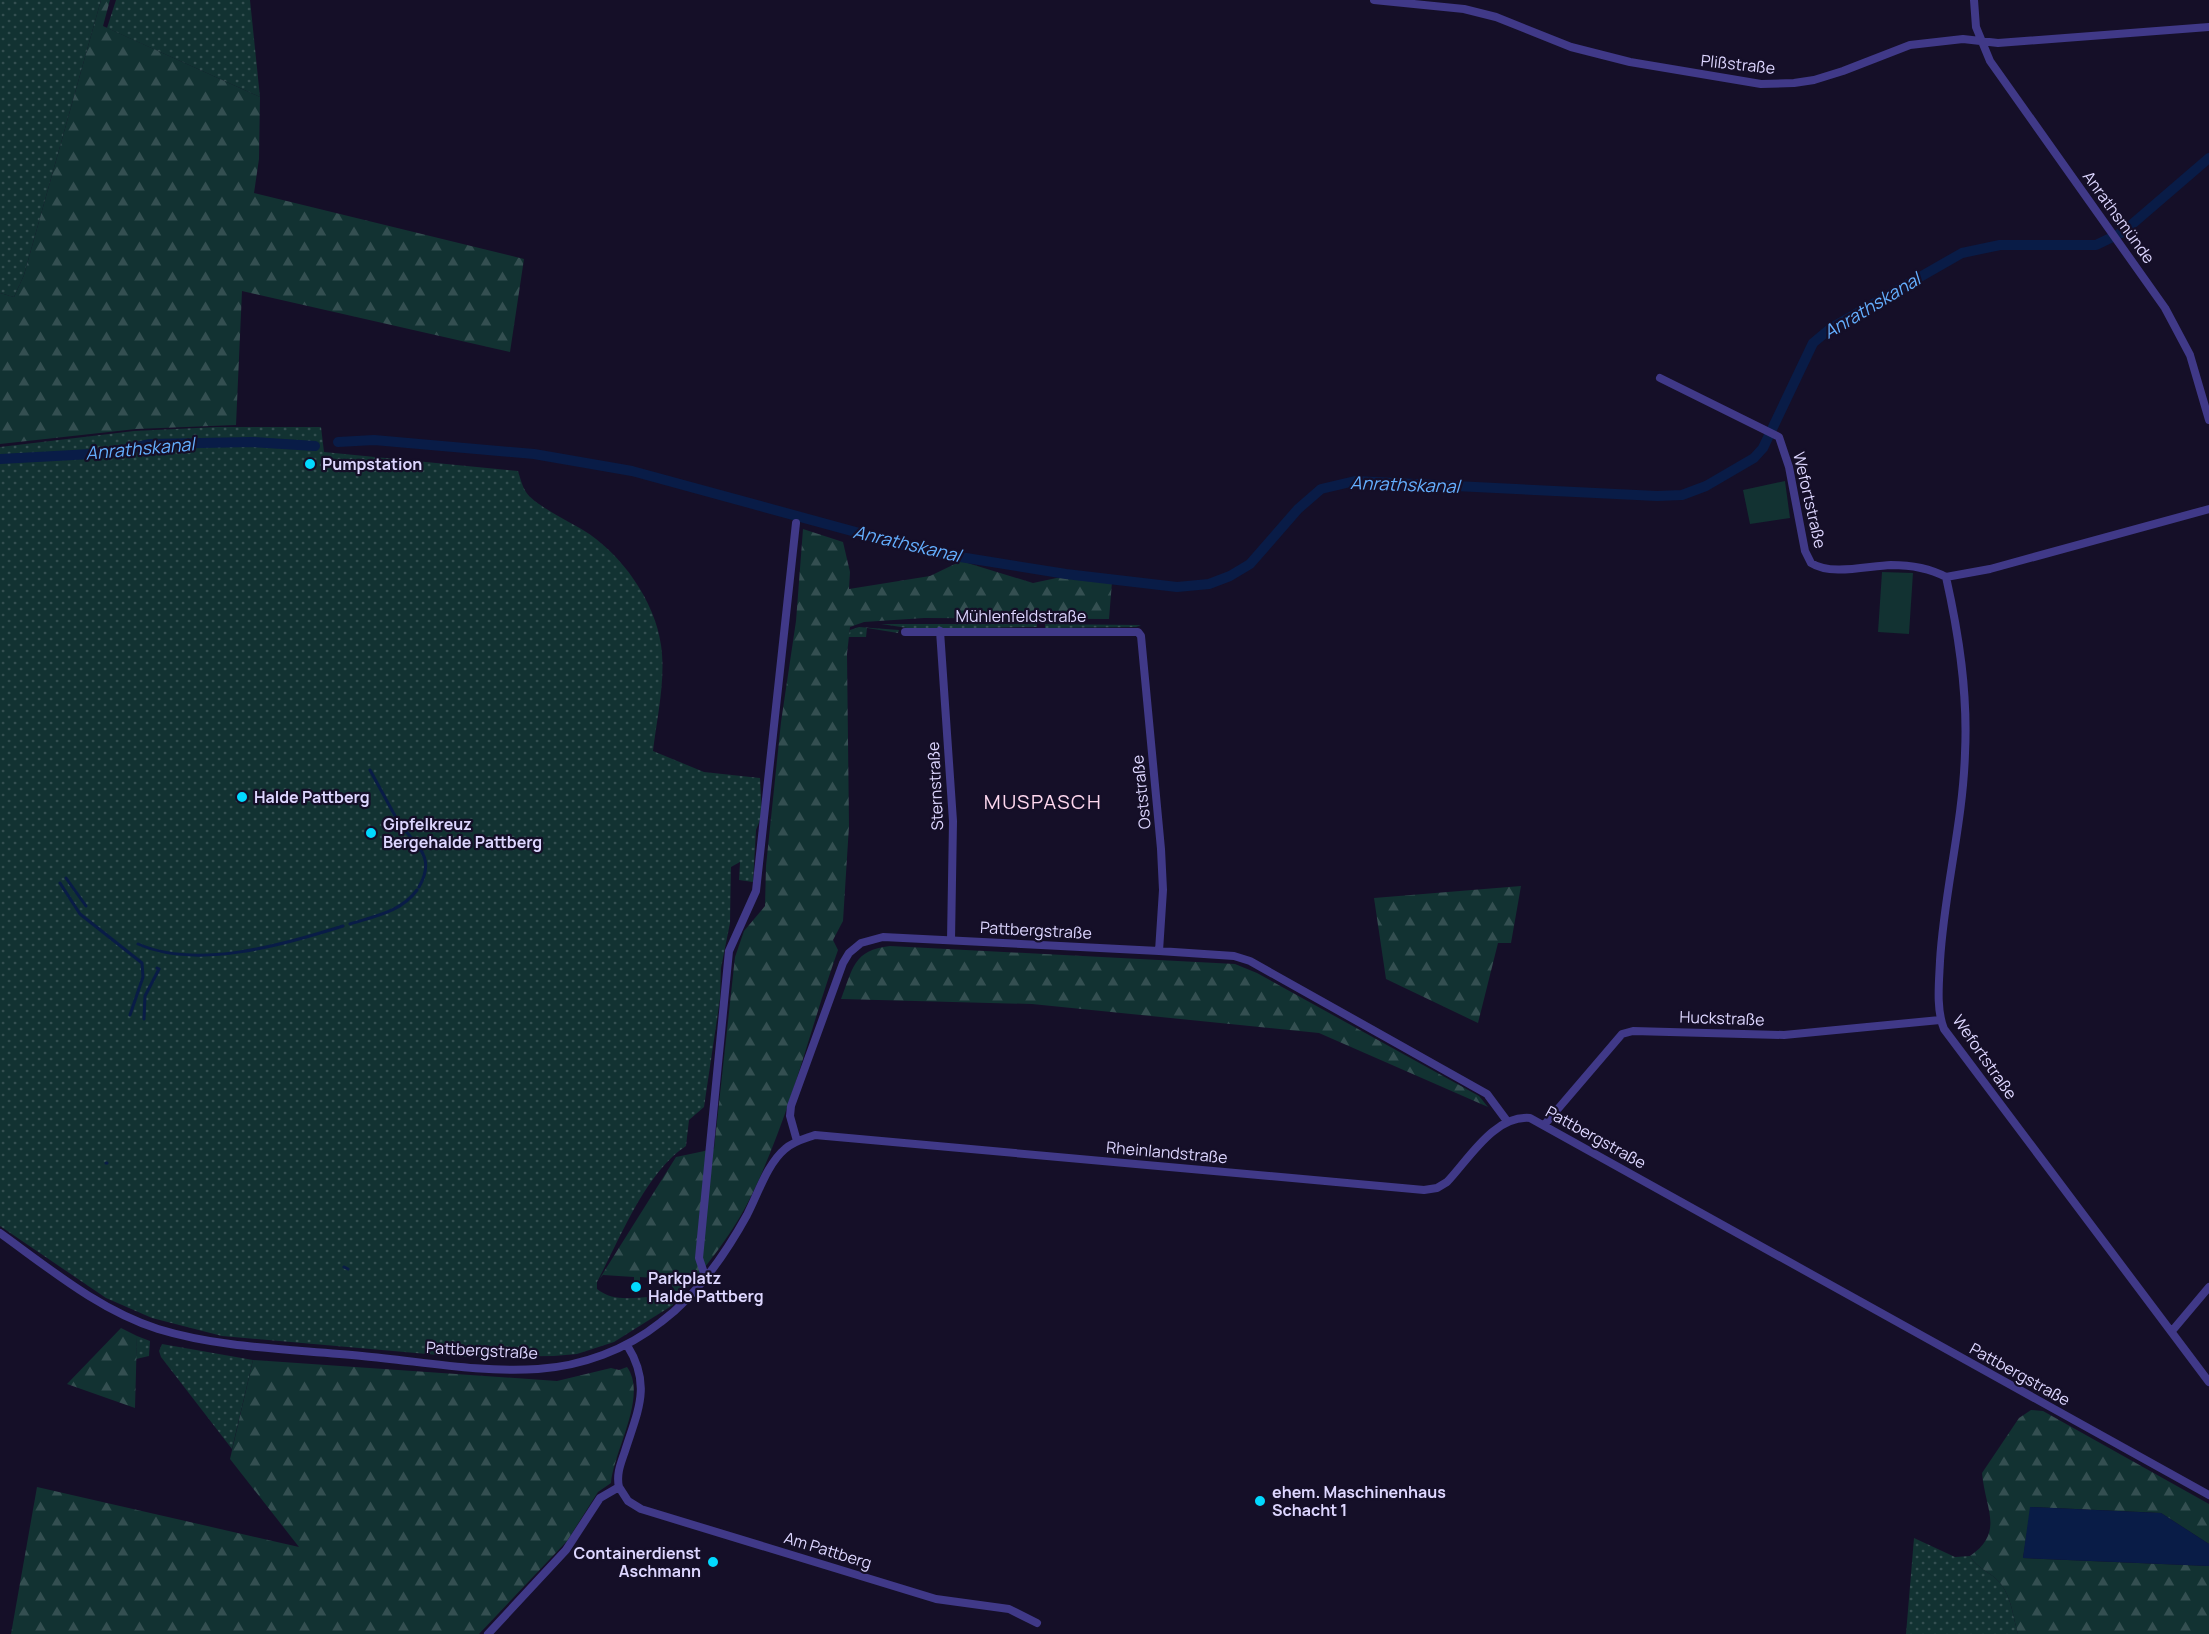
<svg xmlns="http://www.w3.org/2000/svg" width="2209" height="1634" viewBox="0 0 2209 1634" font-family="Manrope,sans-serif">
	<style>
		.grass { fill: url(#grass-dots) }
		.forest { fill: url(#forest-firs) }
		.garden { fill: #123232 }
		.water { fill: #091c47 }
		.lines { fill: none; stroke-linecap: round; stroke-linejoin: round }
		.stream { stroke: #091c47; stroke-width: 3 }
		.canal { stroke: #091c47; stroke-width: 10 }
		.minor { stroke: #403988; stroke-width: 8 }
		.poi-dot { fill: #02d9ff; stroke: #150f28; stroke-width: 2 }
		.labels { text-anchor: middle; stroke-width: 4.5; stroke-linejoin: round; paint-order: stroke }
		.street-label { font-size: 16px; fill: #ddd6ff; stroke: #150f28 }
		.poi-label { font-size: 16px; font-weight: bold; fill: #ddd6ff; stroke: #150f28; text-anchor: start }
		.water-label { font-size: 18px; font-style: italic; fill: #64afff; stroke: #150f28 }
		.quarter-label { font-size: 20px; letter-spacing: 1.5px; fill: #ffd8ef; stroke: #150f28 }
	</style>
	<defs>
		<pattern id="grass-dots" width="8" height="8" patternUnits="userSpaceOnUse" patternTransform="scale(1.5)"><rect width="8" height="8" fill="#123232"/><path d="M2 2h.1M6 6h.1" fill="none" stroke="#344f51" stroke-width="1.8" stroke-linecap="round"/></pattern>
		<pattern id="forest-firs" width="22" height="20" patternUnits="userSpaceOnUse" patternTransform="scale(1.5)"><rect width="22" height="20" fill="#123232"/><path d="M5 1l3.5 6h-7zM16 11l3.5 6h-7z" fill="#344f51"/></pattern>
	</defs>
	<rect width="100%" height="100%" fill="#150f28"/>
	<path class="grass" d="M 0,0 L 101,0 L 24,275 L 14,297 L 0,293 Z
		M 116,0 L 250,0 L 260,97 L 107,28 Z
		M 217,427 L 321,427 L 324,452 L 518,471 C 520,477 522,486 526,492 C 533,504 570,522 583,530 C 621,553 655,601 661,645 C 666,679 657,717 653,751 L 704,772 L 760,778 L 762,815 L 756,830 L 753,882 L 739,880 L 740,862 L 731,867 L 730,923 L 721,968 L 720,999 L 704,1107 L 689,1120 L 686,1146 C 645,1173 620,1239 597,1282 L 597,1289 C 621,1308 650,1290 673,1300 L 673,1305 L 614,1342 L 577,1354 L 554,1356 L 461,1357 L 222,1336 L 152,1318 L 106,1298 L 0,1226 L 0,447 L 134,431 Z
		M 881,624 L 1037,624 L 1037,627 L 914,629 Z
		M 1045,624 L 1138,625 L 1141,625 L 1136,627 L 1045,628 Z
		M 859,627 L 899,630 L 898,633 L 867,628 L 866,637 L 848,637 L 850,630 Z
		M 137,1336 L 150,1341 L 149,1356 L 136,1359 Z
		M 162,1344 L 253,1360 L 232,1449 L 161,1357 L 159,1351 Z
		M 1914,1538 L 1955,1557 L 1970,1556 C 1977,1569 1993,1573 2001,1584 C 2012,1599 2013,1617 2018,1634 L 1906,1634 Z"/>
	<path class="forest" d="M 101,0 L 110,0 L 103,26 L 260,97 L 259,159 L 254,193 L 524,259 L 510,352 L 242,291 L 236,425 L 136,429 L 0,444 L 0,293 L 14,297 L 24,275 Z
		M 803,529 L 843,542 L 850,572 L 849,589 L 930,576 L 961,561 L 1033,583 L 1066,576 L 1112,582 L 1109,619 L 924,618 L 864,622 L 850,627 L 847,654 L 849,826 L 843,921 L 833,940 L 838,950 C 808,1035 787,1128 745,1208 C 728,1239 706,1267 683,1293 L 676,1292 L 667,1279 L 640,1277 L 640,1286 L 634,1285 L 634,1277 L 603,1275 L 600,1278 L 676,1157 L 714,1149 L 735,957 L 744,931 L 765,906 L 766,866 L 781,722 L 796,621 Z
		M 1521,886 L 1511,943 L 1498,943 L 1478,1023 L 1386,979 L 1374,898 Z
		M 890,946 L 1235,964 L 1257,973 L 1479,1096 L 1488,1107 L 1319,1033 L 1032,1004 L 841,999 C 853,969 853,950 890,946 Z
		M 121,1328 L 137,1336 L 135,1408 L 67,1384 Z
		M 253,1360 L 557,1381 L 611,1368 L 619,1370 L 627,1367 C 648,1396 614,1450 611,1483 L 598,1492 L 567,1541 L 479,1634 L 11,1634 L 37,1487 L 299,1547 L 230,1459 Z
		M 2031,1410 L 2043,1411 L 2209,1504 L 2209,1544 L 2161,1513 L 2031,1507 L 2023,1558 L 2209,1566 L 2209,1634 L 2018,1634 C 2013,1617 2012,1599 2001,1584 C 1993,1573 1977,1569 1970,1556 C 2005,1532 1985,1509 1982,1473 L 2019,1418 Z"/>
	<path class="garden" d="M 1785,481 L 1790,518 L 1750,524 L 1743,490 Z
		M 1882,572 L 1913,573 L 1909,634 L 1878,632 Z"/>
	<path class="water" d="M 2030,1507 L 2161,1513 L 2209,1544 L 2209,1566 L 2023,1558 Z"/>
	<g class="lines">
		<path class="stream" d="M 370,770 L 400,825
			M 402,827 C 420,848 435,859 419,887
			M 66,878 L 86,906
			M 60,883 L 80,914 L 142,963 L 143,977 L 130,1015
			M 350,924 C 375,916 401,912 417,890
			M 138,944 C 197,970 283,945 343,926
			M 144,1019 L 145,996 L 159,969 L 157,968
			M 106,1163 L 107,1163
			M 344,1267 L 348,1269"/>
		<path class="canal" d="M 338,442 L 374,440 L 534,454 L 632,471 L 929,552 L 1066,574 L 1177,587 L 1209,584 L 1230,576 L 1250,564 L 1298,509 L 1321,489 L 1355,481 L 1657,496 L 1682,495 L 1706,486 L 1754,458 L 1763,448 L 1813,343 L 1831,328 L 1962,253 L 2000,245 L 2096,245 L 2123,232 L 2209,158
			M 0,459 L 110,453 L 150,444 L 252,442 L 315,446"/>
		<path class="minor" d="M 1374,0 L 1464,9 L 1496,17 L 1571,47 L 1630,62 L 1761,84 L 1794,83 L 1814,80 L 1843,71 L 1910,45 L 1963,39 L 1998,43 L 2209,27
			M 1974,0 L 1976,27 L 1990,61 L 2165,308 L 2190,355 L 2209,420
			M 1660,378 L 1779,437 L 1789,467 L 1805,551 L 1811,563 C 1831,576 1867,566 1891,565 C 1910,565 1929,568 1946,577
			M 2209,509 L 1990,569 L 1946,577 C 1959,635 1968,693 1965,753 C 1963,823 1944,892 1940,961 C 1939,983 1936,1009 1944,1029 L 2209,1382
			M 940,631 L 953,821 L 951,940
			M 905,632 L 1138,632 L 1141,636 L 1161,849 L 1163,890 L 1159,951
			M 1545,1124 L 1622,1034 L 1633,1031 L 1784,1035 L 1940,1020
			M 797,1141 L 790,1116 L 791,1106 L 843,963 L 849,953 L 861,943 L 883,937 L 1159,951 L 1234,956 L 1250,961 L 1487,1094 L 1507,1121
			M 0,1233 C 50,1269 99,1310 158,1329 C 223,1349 295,1349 362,1356 C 419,1361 480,1373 538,1369 C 582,1366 626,1350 661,1322 C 696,1296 726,1253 747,1215 C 758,1194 767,1164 785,1149 C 794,1141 804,1139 815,1135 L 1424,1190 L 1437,1188 L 1447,1182 C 1469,1159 1494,1115 1530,1118 L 2209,1495
			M 705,1276 L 699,1258 L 729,951 L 756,891 L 796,523
			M 2172,1331 L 2209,1287
			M 619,1487 L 628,1501 L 641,1509 L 936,1599 L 1009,1609 L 1037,1623
			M 488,1634 L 566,1550 L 600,1498 L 619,1487 C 616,1474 621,1463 625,1451 C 638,1410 652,1385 627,1345"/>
	</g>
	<g class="poi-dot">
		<circle cx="310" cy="464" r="6"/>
		<circle cx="242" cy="797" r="6"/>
		<circle cx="371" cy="833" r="6"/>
		<circle cx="636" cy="1287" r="6"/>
		<circle cx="1260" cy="1501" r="6"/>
		<circle cx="713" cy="1562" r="6"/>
	</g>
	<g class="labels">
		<g class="street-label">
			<text transform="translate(1738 64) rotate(6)" y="6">Plißstraße</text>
			<text transform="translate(2119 217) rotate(54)" y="6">Anrathsmünde</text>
			<text transform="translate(1810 500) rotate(77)" y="6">Wefortstraße</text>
			<text x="1021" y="622">Mühlenfeldstraße</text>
			<text transform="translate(935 786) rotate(-93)" y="6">Sternstraße</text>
			<text transform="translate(1141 792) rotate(-96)" y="6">Oststraße</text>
			<text transform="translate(1036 930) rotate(3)" y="6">Pattbergstraße</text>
			<text transform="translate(1722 1018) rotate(2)" y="6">Huckstraße</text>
			<text transform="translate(1985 1057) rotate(55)" y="6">Wefortstraße</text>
			<text transform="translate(1596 1137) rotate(29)" y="6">Pattbergstraße</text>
			<text transform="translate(1167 1152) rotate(5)" y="6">Rheinlandstraße</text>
			<text transform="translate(482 1350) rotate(3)" y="6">Pattbergstraße</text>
			<text transform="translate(2020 1374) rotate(29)" y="6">Pattbergstraße</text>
			<text transform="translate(828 1550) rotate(17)" y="6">Am Pattberg</text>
		</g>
		<g class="poi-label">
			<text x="322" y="470">Pumpstation</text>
			<text x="254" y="803">Halde Pattberg</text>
			<text x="383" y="830">Gipfelkreuz<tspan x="383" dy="18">Bergehalde Pattberg</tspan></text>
			<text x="648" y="1284">Parkplatz<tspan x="648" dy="18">Halde Pattberg</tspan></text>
			<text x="1272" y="1498">ehem. Maschinenhaus<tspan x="1272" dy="18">Schacht 1</tspan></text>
			<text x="701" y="1559" text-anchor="end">Containerdienst<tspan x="701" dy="18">Aschmann</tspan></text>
		</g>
		<g class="water-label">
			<text transform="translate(1872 306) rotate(-31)" y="6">Anrathskanal</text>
			<text transform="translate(140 449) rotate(-5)" y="6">Anrathskanal</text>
			<text transform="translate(1405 485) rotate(2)" y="6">Anrathskanal</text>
			<text transform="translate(907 544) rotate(13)" y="6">Anrathskanal</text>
		</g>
		<g class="quarter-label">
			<text x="1043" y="809">MUSPASCH</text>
		</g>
	</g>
</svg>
